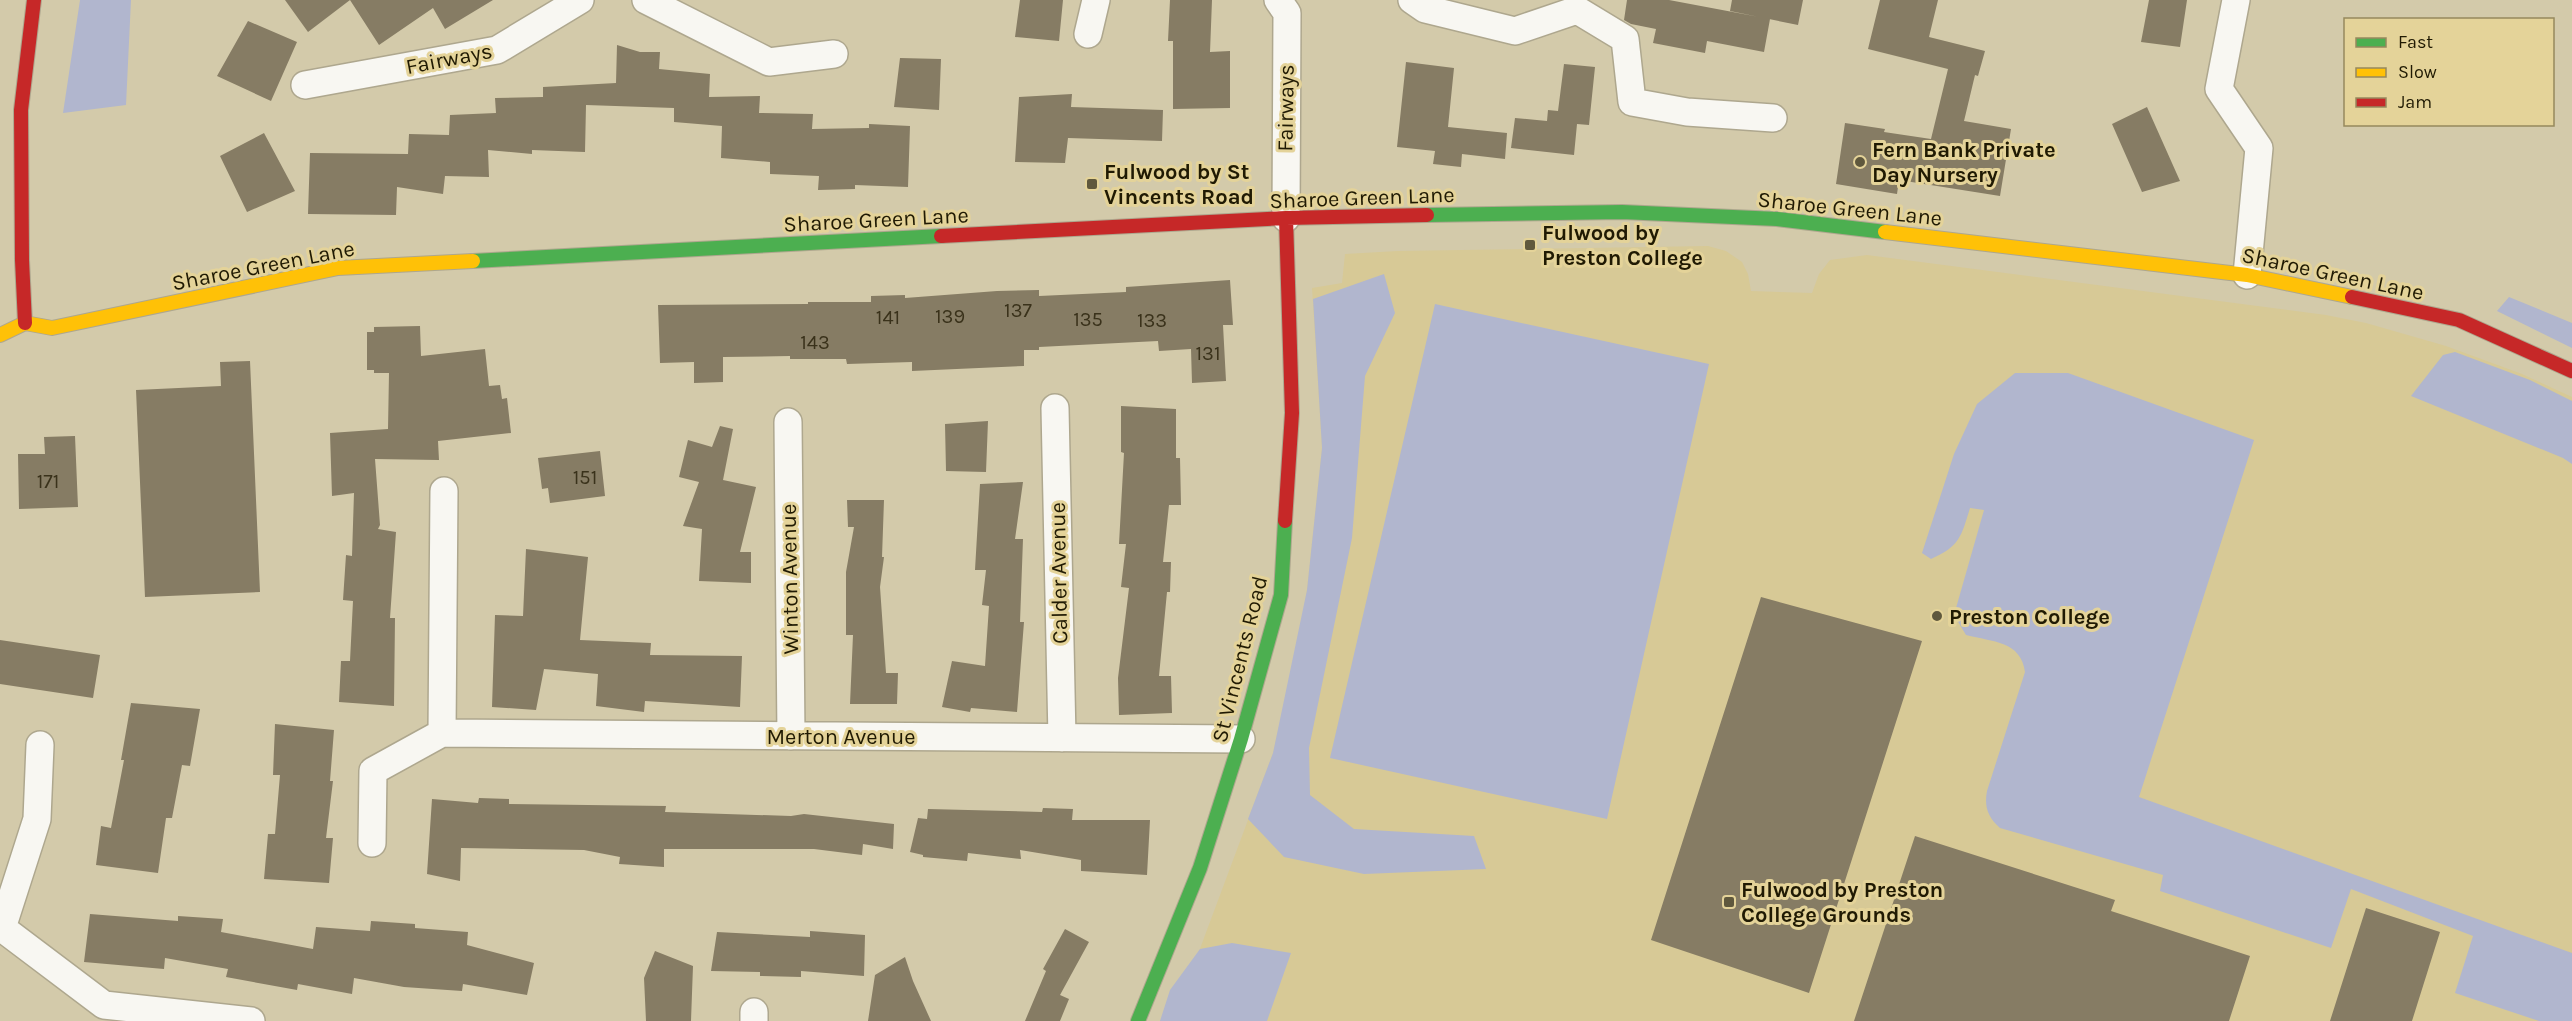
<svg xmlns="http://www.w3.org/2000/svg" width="2572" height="1021" viewBox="0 0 2572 1021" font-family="Karla,sans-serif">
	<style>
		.built { fill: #d7c996 }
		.green { fill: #b1b6ce }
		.building { fill: #867c64 }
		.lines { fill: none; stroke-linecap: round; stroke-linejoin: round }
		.street-casing { stroke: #aea78e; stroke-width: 30 }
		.fast-casing { stroke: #aea78e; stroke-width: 16 }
		.slow-casing { stroke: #aea78e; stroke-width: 16 }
		.jam-casing { stroke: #aea78e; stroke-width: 16 }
		.street { stroke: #f8f7f2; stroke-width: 27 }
		.fast { stroke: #4caf50; stroke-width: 14 }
		.slow { stroke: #ffc107; stroke-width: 14 }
		.jam { stroke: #c62828; stroke-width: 14 }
		.poi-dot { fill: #5f583d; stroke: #e4d399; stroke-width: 2 }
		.labels { text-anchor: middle; stroke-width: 6; stroke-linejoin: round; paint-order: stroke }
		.number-label { font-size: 20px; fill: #3a321b }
		.street-label { font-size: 22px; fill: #201a03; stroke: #e4d399 }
		.poi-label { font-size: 22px; font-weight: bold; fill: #201a03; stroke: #e4d399; text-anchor: start }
	</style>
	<rect width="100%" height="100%" fill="#d3caaa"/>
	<path class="built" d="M 1708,246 L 1726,251 L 1742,262 L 1748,274 L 1751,291 L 1812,293 L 1819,274 L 1830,260 L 1867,255 L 2326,315 L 2366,323 L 2446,346 L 2522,374 L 2572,397 L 2572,1021 L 1173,1021 L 1273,753 L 1298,642 L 1307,590 L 1322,448 L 1312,288 L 1342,283 L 1345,254 L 1398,251 Z"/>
	<path class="green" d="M 80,0 L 131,0 L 126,105 L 63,113 Z
		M 1384,274 L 1395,313 L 1365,376 L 1352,538 L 1309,748 L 1310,795 L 1354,829 L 1474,836 L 1486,869 L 1364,874 L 1284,857 L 1248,819 L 1273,753 L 1307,590 L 1322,448 L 1313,299 Z
		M 2509,297 L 2572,323 L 2572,348 L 2497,311 Z
		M 1435,304 L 1709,364 L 1607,819 L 1330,758 Z
		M 2455,352 L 2530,380 L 2572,401 L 2572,464 L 2563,458 L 2411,396 L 2443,355 Z
		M 2015,373 L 2068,373 L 2254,440 L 2139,797 L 2572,953 L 2572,1021 L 2539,1021 L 2455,993 L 2473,936 L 2351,889 L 2331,948 L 2160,891 L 2163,875 L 2000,828 C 1988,817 1984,807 1987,791 L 2025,672 C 2021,641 1993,642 1966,635 L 1954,615 L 1984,510 L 1970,508 C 1961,537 1960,546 1931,559 L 1922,553 L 1954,454 L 1977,404 Z
		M 1232,943 L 1291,953 L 1267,1021 L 1160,1021 L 1170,990 L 1200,949 Z"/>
	<path class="building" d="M 285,0 L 493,0 L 445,29 L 433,8 L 379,45 L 350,0 L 308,32 Z
		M 1020,0 L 1063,0 L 1059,41 L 1015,37 Z
		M 1170,0 L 1212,0 L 1210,52 L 1230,51 L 1230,108 L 1173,109 L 1173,41 L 1168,41 Z
		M 1627,0 L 1669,0 L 1770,19 L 1764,52 L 1707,41 L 1705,53 L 1653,43 L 1656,29 L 1631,24 L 1624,20 Z
		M 1732,0 L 1803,0 L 1798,25 L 1730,11 Z
		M 1880,0 L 1938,0 L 1929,37 L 1985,51 L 1978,76 L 1975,75 L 1964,121 L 2011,129 L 2000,196 L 1899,180 L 1897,194 L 1836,184 L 1845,123 L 1885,129 L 1884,132 L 1931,139 L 1948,69 L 1868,49 Z
		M 2149,0 L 2187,0 L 2180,47 L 2141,42 Z
		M 248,21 L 297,42 L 271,101 L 217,76 Z
		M 617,45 L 640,52 L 660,52 L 659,69 L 710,74 L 709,97 L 760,96 L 759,113 L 813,114 L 812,129 L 869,128 L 869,124 L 910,126 L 908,187 L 855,185 L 855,189 L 818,190 L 819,176 L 770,174 L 770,162 L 721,158 L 722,126 L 674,122 L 674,108 L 586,105 L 585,152 L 532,150 L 532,154 L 488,150 L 489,177 L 445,176 L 443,194 L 397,187 L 396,215 L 308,214 L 310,153 L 408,154 L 409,134 L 449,135 L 450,115 L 496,113 L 495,98 L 543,97 L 543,87 L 616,83 Z
		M 900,58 L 941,59 L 939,110 L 894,107 Z
		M 1406,62 L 1454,68 L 1448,127 L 1507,133 L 1505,159 L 1462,154 L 1461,167 L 1433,164 L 1435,151 L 1397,147 Z
		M 1564,64 L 1595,67 L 1589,125 L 1577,124 L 1574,155 L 1511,148 L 1515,118 L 1547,121 L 1548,110 L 1558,111 Z
		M 1072,94 L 1071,107 L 1163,110 L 1162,141 L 1068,138 L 1065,163 L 1015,162 L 1019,97 Z
		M 2147,107 L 2180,181 L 2142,192 L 2112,124 Z
		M 264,133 L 295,191 L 247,212 L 220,156 Z
		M 1230,280 L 1233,325 L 1223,325 L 1226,381 L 1192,383 L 1191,349 L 1159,351 L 1158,341 L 1039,347 L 1039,350 L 1024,350 L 1024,366 L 912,371 L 912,362 L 847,364 L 846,359 L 790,359 L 790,356 L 723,357 L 723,382 L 694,383 L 694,362 L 660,363 L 658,305 L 808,304 L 808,302 L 871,302 L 871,296 L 905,295 L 905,298 L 997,291 L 1039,290 L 1039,296 L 1126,292 L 1126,287 Z
		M 420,326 L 421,356 L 485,349 L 489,386 L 500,385 L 502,399 L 507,398 L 511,433 L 438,441 L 439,460 L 375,459 L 380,525 L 378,529 L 396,532 L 390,618 L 395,618 L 394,706 L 339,702 L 341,661 L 350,661 L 353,601 L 343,600 L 346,555 L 352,556 L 354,493 L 332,496 L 330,433 L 388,429 L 389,373 L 374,373 L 374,370 L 367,370 L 367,332 L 374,332 L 374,327 Z
		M 250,361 L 260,592 L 145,597 L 136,390 L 221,386 L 220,362 Z
		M 1121,406 L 1176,409 L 1176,458 L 1180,458 L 1181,505 L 1169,505 L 1163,562 L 1171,562 L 1170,592 L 1167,592 L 1159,676 L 1171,676 L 1172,713 L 1119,715 L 1118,678 L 1129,588 L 1121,587 L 1126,544 L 1119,544 L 1124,453 L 1121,452 Z
		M 988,421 L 986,472 L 946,471 L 945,424 Z
		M 720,426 L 733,429 L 723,480 L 756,487 L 740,552 L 751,552 L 751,583 L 699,581 L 702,529 L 683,526 L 699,482 L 679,477 L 688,440 L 712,447 Z
		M 75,436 L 78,507 L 19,509 L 18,454 L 45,454 L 44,437 Z
		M 600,451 L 605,496 L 550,503 L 548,488 L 542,489 L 538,458 Z
		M 1023,482 L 1015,539 L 1023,539 L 1020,622 L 1024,622 L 1017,712 L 971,708 L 970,712 L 942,707 L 952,661 L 985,666 L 989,606 L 982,605 L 986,570 L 975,570 L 980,484 Z
		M 847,500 L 884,500 L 882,557 L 884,557 L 880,587 L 886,673 L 898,673 L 897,704 L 850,704 L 853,635 L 846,635 L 846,572 L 854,527 L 848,527 Z
		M 526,549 L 588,557 L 580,640 L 651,643 L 650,655 L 742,656 L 740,707 L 645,701 L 644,712 L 596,706 L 598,674 L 544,669 L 536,710 L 492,707 L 495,615 L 523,616 Z
		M 1761,597 L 1922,641 L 1809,993 L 1651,940 Z
		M 0,640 L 100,655 L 93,698 L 0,684 Z
		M 131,703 L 200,709 L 190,766 L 182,765 L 172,818 L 166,818 L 158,873 L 96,865 L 101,826 L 111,828 L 124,760 L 121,760 Z
		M 275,724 L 334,730 L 330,781 L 333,781 L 326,838 L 333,838 L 329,883 L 264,879 L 268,834 L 275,834 L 280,775 L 273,775 Z
		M 479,798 L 509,799 L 509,804 L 666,806 L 665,812 L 791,816 L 804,814 L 894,824 L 893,849 L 863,844 L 862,855 L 814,849 L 664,849 L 664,867 L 619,864 L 620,857 L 584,850 L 461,848 L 460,881 L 427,874 L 432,799 L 478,803 Z
		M 1043,808 L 1073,809 L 1072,820 L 1150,820 L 1147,875 L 1081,871 L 1081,860 L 1020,850 L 1021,859 L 968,853 L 967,861 L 923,857 L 923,855 L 910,852 L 918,818 L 927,819 L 928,809 L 1042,812 Z
		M 1915,836 L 2115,900 L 2111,911 L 2250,956 L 2229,1021 L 1854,1021 Z
		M 2366,908 L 2440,932 L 2412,1021 L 2330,1021 Z
		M 90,914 L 178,921 L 178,916 L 223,919 L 221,932 L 313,949 L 316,927 L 370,931 L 371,921 L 415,924 L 415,928 L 468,932 L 467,945 L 534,963 L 527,995 L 463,984 L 462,991 L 404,987 L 354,978 L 352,994 L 298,984 L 297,990 L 226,977 L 228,969 L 165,958 L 164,969 L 84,962 Z
		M 1065,929 L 1089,942 L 1060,995 L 1069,999 L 1060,1021 L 1025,1021 L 1046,971 L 1043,969 Z
		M 810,931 L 865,935 L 864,976 L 801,971 L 801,977 L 760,976 L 760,972 L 711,971 L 717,932 L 810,937 Z
		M 655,951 L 693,966 L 691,1021 L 646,1021 L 644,978 Z
		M 905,957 L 913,981 L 931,1021 L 868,1021 L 875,975 Z"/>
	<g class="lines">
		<g class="street-casing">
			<path id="street" d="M 646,0 L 769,62 L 834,54
				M 1278,0 L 1287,13 L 1286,218
				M 1412,0 L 1425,9 L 1515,31 L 1577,10 L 1625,39 L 1632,102 L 1687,112 L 1773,118
				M 2236,0 L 2219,89 L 2259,148 L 2247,275
				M 1088,34 L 1096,0
				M 305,85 L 497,50 L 580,0
				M 1055,408 L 1062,738
				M 788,422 L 791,736
				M 442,733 L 444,491
				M 372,843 L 373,771 L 442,733 L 1241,739
				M 2,928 L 104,1005 L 251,1021
				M 0,929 L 2,928 L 37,819 L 40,745
				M 754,1021 L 754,1012"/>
		</g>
		<g class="fast-casing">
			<path id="fast" d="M 1427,215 L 1622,212 L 1777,219 L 1885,232
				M 473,261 L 941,236
				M 1138,1021 L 1200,868 L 1241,739 L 1281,595 L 1285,521"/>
		</g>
		<g class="slow-casing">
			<path id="slow" d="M 1885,232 L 2247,275 L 2352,297
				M 0,335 L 25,323 L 52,328 L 338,268 L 473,261"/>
		</g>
		<g class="jam-casing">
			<path id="jam" d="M 941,236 L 1286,218 L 1427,215
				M 2352,297 L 2459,320 L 2572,371
				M 25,323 L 22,260 L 21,110 L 34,0
				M 1285,521 L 1292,413 L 1286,218"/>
		</g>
		<use href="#street" class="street"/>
		<use href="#fast" class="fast"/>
		<use href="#slow" class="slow"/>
		<use href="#jam" class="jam"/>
	</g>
	<g class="poi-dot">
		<circle cx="1860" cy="162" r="6"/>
		<rect x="1086" y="178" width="12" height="12" rx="3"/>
		<rect x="1524" y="239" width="12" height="12" rx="3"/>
		<circle cx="1937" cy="616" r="6"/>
		<rect x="1723" y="896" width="12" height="12" rx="3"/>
	</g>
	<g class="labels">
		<g class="number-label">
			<text x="1018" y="317">137</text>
			<text x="950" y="323">139</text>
			<text x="888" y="324">141</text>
			<text x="1088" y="326">135</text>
			<text x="1152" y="327">133</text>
			<text x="815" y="349">143</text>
			<text x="1208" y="360">131</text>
			<text x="585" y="484">151</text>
			<text x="48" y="488">171</text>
		</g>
		<g class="street-label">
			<text transform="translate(449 58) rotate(-11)" y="8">Fairways</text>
			<text transform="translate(1285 108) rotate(-89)" y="8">Fairways</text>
			<text transform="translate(1362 197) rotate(-2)" y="8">Sharoe Green Lane</text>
			<text transform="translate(1850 208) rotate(6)" y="8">Sharoe Green Lane</text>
			<text transform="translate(876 219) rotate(-3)" y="8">Sharoe Green Lane</text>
			<text transform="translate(263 265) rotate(-11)" y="8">Sharoe Green Lane</text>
			<text transform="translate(2333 273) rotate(12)" y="8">Sharoe Green Lane</text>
			<text transform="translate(1058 573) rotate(-91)" y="8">Calder Avenue</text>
			<text transform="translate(789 579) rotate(-91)" y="8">Winton Avenue</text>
			<text transform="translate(1239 659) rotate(-76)" y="8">St Vincents Road</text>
			<text x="841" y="744">Merton Avenue</text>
		</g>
		<g class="poi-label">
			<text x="1872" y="157">Fern Bank Private<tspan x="1872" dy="25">Day Nursery</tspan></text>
			<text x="1104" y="179">Fulwood by St<tspan x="1104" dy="25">Vincents Road</tspan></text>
			<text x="1542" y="240">Fulwood by<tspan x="1542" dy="25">Preston College</tspan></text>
			<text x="1949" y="624">Preston College</text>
			<text x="1741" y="897">Fulwood by Preston<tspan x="1741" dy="25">College Grounds</tspan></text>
		</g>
	</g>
	<rect x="2344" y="18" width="210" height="108" fill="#e4d399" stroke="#96895d" stroke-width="1.5"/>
	<rect x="2356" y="38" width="30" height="9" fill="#4caf50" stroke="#96895d" stroke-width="1.5"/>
	<text x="2398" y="48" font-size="18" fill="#201a03">Fast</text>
	<rect x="2356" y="68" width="30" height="9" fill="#ffc107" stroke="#96895d" stroke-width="1.5"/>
	<text x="2398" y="78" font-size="18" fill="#201a03">Slow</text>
	<rect x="2356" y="98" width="30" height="9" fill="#c62828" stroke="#96895d" stroke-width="1.5"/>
	<text x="2398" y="108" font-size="18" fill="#201a03">Jam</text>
</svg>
